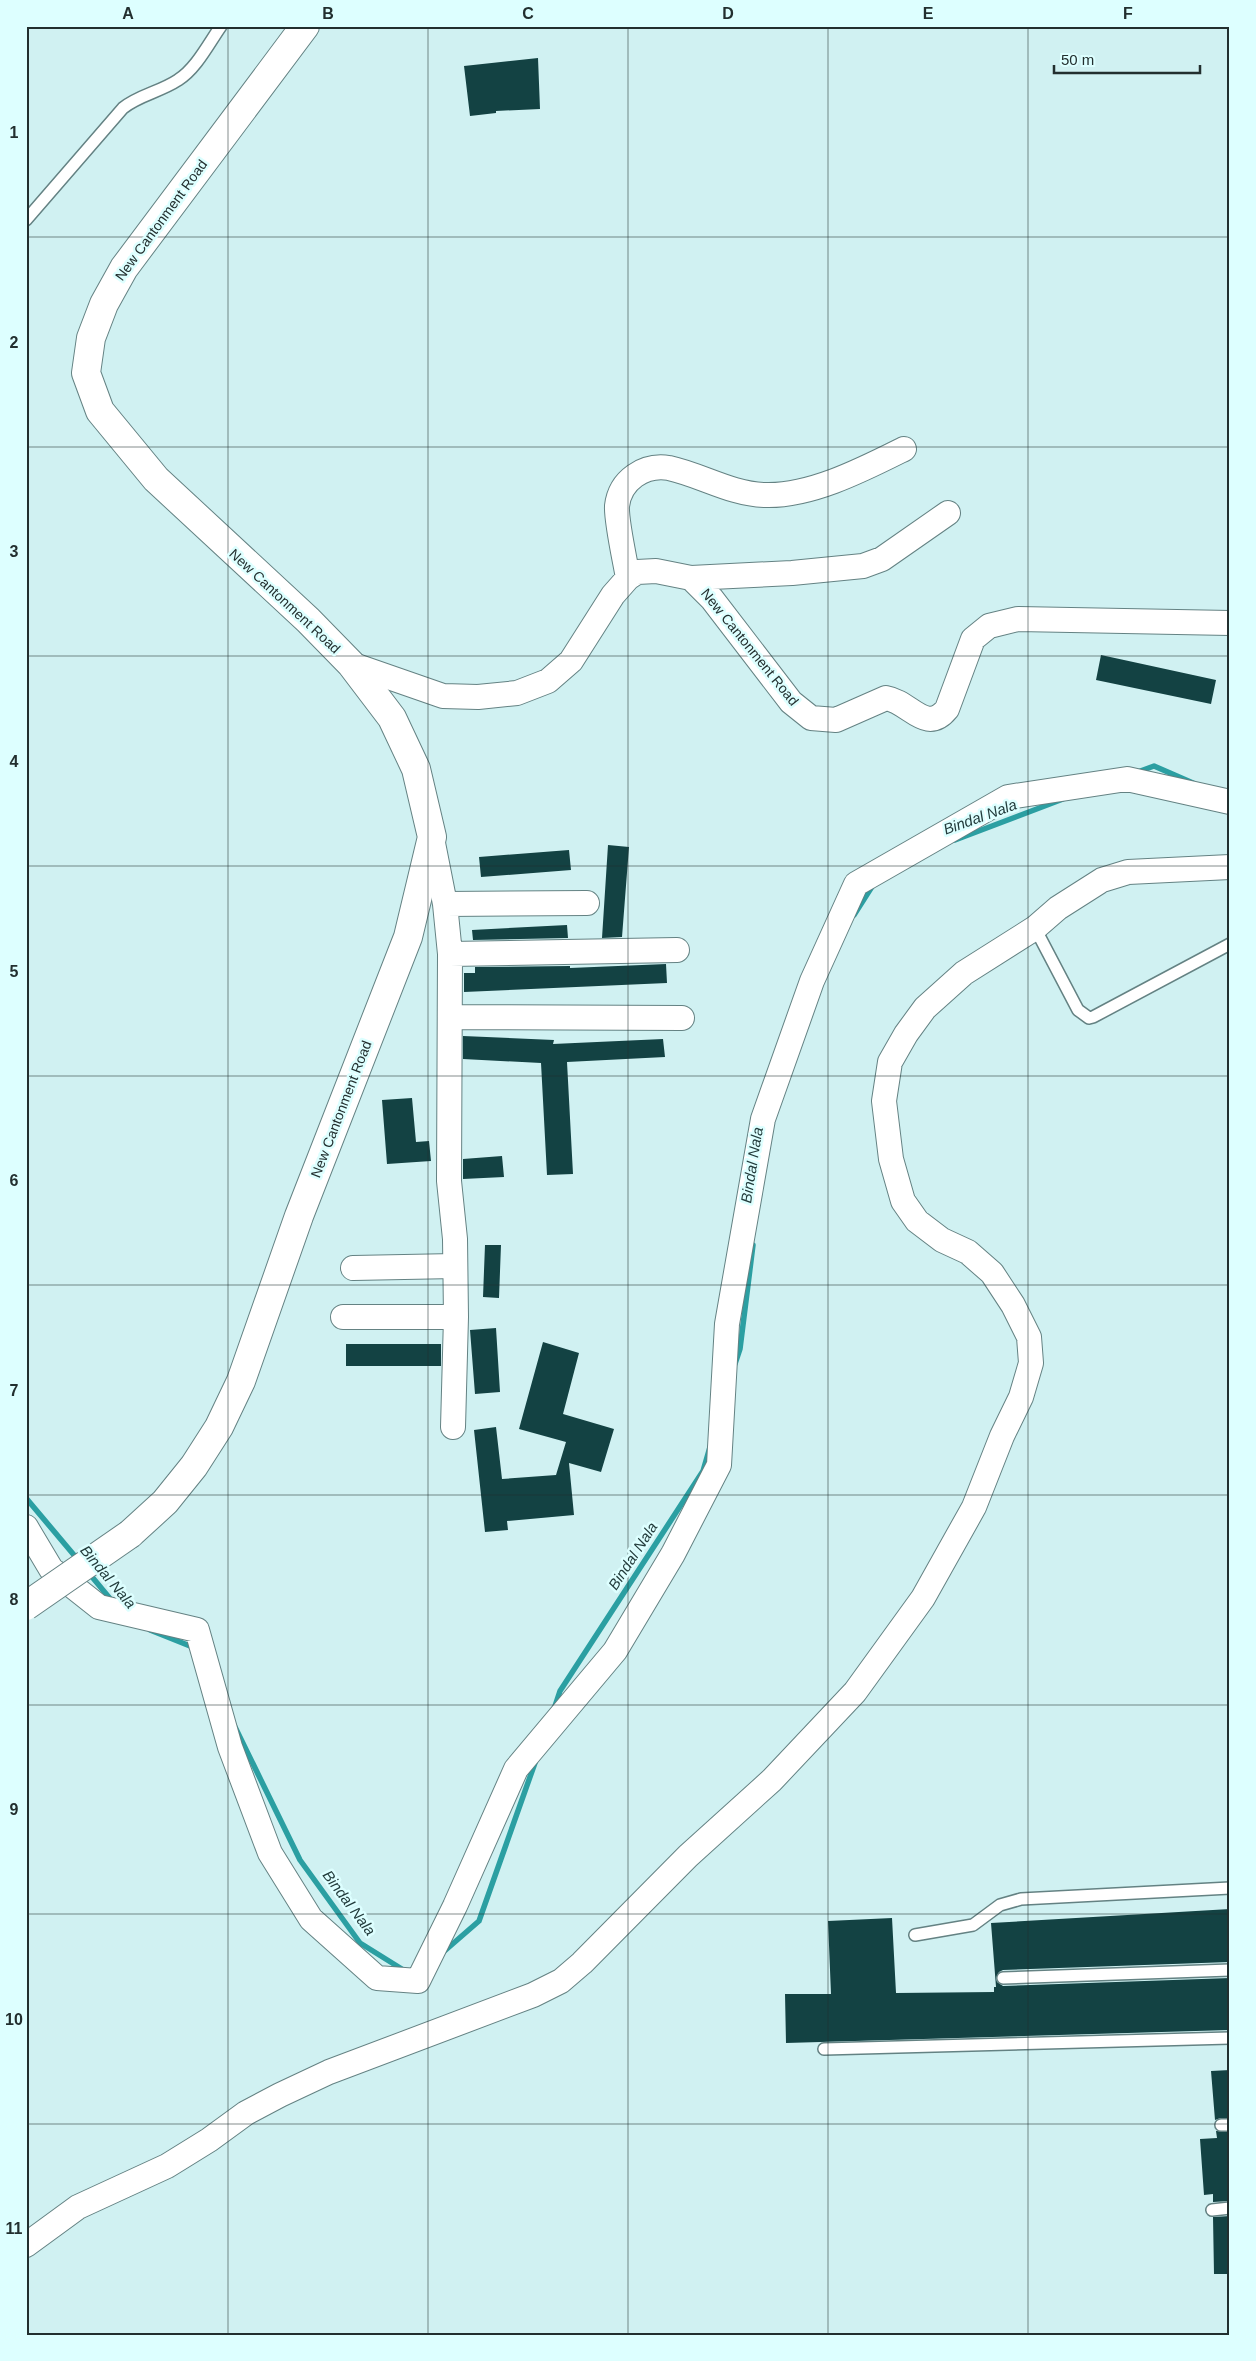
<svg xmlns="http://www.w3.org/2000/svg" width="1256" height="2361" viewBox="0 0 1256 2361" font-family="Arial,sans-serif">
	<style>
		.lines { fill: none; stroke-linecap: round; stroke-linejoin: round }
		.stream { stroke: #2b9fa2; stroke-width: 5.5 }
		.building { fill: #134243 }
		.lane-casing { stroke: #648283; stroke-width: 14 }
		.street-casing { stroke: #648283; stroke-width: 26 }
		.secondary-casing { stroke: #648283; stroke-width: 30 }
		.lane { stroke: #fff; stroke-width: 11 }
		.street { stroke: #fff; stroke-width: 24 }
		.secondary { stroke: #fff; stroke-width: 28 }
		.secondary-bridge-casing { stroke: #648283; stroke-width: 30; stroke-linecap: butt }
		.secondary-bridge { stroke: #fff; stroke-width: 28 }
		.grid { fill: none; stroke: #222f2f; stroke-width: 1; stroke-opacity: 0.55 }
		.labels { text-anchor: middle; stroke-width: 5; stroke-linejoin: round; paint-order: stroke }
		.street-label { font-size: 14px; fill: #222f2f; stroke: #dff }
		.water-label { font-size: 15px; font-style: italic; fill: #233c3c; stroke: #dff }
		.neatline { fill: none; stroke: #222f2f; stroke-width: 2 }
		.grid-label { font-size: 16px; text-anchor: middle; font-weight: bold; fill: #222f2f }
	</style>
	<rect width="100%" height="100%" fill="#d0f1f2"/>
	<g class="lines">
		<path class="stream" d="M 1135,773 L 1154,766 L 1193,783
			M 955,840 L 1063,799
			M 854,915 L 873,885
			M 735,1364 L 740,1349 L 753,1245
			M 26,1498 L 79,1561
			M 88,1572 L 112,1601
			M 150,1630 L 195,1648
			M 554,1709 L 560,1691 L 703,1471 L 710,1447
			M 235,1727 L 300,1860 L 360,1943 L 405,1971
			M 441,1954 L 479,1921 L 536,1760"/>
	</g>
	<path class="building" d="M 538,58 L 540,109 L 496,111 L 496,113 L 470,116 L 464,66 Z
		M 1101,655 L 1216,680 L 1211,704 L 1096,680 Z
		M 608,845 L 629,847 L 622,937 L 602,938 Z
		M 569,850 L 571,870 L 481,877 L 479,857 Z
		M 567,925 L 568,938 L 473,940 L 472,930 Z
		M 666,964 L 667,983 L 464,992 L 464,973 L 475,973 L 475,967 L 570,966 L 570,968 Z
		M 463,1036 L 554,1040 L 553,1044 L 663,1039 L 665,1057 L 567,1062 L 573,1174 L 547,1175 L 541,1063 L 463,1059 Z
		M 412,1098 L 416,1142 L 429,1141 L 431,1161 L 387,1164 L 382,1100 Z
		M 502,1156 L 504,1177 L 463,1179 L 463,1159 Z
		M 485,1245 L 501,1245 L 499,1298 L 483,1297 Z
		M 496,1328 L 500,1392 L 475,1394 L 470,1330 Z
		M 543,1342 L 579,1353 L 563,1414 L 614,1429 L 601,1472 L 569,1463 L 574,1515 L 507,1521 L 508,1530 L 485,1532 L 474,1430 L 496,1427 L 502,1479 L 556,1475 L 566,1442 L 519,1429 Z
		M 346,1344 L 441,1344 L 441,1366 L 346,1366 Z
		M 1230,1909 L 1230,1962 L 1003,1970 L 999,1972 L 996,1978 L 997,1982 L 1003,1986 L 1230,1978 L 1230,2030 L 786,2043 L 785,1994 L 831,1994 L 828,1921 L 892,1918 L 896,1993 L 994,1992 L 994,1987 L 996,1987 L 991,1923 Z
		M 1230,2070 L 1230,2118 L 1221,2118 L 1215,2120 L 1211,2071 Z
		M 1216,2131 L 1230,2132 L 1230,2201 L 1213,2202 L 1213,2194 L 1204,2195 L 1200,2139 L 1217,2138 Z
		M 1230,2216 L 1230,2274 L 1214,2274 L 1213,2217 Z"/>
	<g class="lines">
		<g class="lane-casing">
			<path id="lane" d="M 26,220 L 123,108 C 139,95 160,92 178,80 C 196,69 209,43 221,26
				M 1035,928 L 1078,1010 L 1089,1018 L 1093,1017 L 1230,944
				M 915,1935 L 973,1925 L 1000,1905 L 1021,1899 L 1230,1888
				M 1003,1978 L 1230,1970
				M 824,2049 L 1230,2038
				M 1221,2125 L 1230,2125
				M 1212,2210 L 1230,2208"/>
		</g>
		<g class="street-casing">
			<path id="street" d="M 628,578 C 625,560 616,521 617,506 C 620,480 644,464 669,468 C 701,475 731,494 764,495 C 810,497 864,469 904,449
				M 691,578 L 792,573 L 863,566 L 882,559 L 948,513
				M 351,664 L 443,696 L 478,697 L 517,693 L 548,681 L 571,661 L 613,595 L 628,578 L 637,572 L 656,571 L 691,578 L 712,599 L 791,702 L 811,718 L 836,720 L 886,698 C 910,702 926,735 947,709 L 973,639 L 989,626 L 1018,619 L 1230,623
				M 432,838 L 445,904 L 450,954 L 449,1181 L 455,1239 L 456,1317 L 453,1427
				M 445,904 L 587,903
				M 450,954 L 677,950
				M 451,1017 L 682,1018
				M 353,1268 L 455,1266
				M 343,1317 L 456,1317
				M 26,1527 L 51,1569 L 99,1607 L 197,1630 L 230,1747 L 270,1853 L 311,1919 L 377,1978 L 418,1981 L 455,1906 L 516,1769 L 615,1651 L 673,1554 L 719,1465 L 727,1324 L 763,1119 L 812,981 L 856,884 L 1008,797 L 1127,779 L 1230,802
				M 26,2245 L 78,2207 L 167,2166 L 209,2140 L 246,2113 L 280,2095 L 329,2072 L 533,1995 L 561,1981 L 582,1963 L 688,1856 L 772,1780 L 855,1692 L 923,1598 L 974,1507 L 1002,1436 L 1021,1397 L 1031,1363 L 1029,1337 L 1013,1305 L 992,1273 L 968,1252 L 942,1240 L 917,1221 L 903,1201 L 891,1159 L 884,1101 L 890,1062 L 906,1034 L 925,1008 L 964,973 L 1035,928 L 1058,908 L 1102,880 L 1128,872 L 1230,867"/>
		</g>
		<g class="secondary-casing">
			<path id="secondary" d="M 130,1534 L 165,1502 L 194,1466 L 219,1427 L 241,1381 L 299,1216 L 408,937 L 432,837 L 416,769 L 392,718 L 351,664 L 308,620 L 156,479 L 100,411 L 86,373 L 91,338 L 104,304 L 124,268 L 305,26"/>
		</g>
		<use href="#lane" class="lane"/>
		<use href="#street" class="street"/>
		<use href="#secondary" class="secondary"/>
		<g class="secondary-bridge-casing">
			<path id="secondary-bridge" d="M 26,1606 L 130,1534"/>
		</g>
		<use href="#secondary-bridge" class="secondary-bridge"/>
	</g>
	<path class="grid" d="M 228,26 L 228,2335M 428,26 L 428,2335M 628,26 L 628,2335M 828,26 L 828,2335M 1028,26 L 1028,2335M 26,237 L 1230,237M 26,447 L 1230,447M 26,656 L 1230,656M 26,866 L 1230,866M 26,1076 L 1230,1076M 26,1285 L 1230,1285M 26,1495 L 1230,1495M 26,1705 L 1230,1705M 26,1914 L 1230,1914M 26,2124 L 1230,2124"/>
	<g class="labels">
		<g class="street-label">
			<text transform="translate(161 220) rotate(-54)" y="5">New Cantonment Road</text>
			<text transform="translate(285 601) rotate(43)" y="5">New Cantonment Road</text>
			<text transform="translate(750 647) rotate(51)" y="5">New Cantonment Road</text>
			<text transform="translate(341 1109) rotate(-69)" y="5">New Cantonment Road</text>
		</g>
		<g class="water-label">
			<text transform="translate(980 817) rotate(-20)" y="5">Bindal Nala</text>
			<text transform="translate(752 1165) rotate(-81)" y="5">Bindal Nala</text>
			<text transform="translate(633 1556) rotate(-57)" y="5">Bindal Nala</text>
			<text transform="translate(108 1577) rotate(50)" y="5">Bindal Nala</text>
			<text transform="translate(349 1903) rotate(53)" y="5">Bindal Nala</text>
		</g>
	</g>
	<rect width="1256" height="2361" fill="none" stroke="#ddffff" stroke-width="55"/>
	<path d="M1054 65v8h146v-8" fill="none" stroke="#222f2f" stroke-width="2.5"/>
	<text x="1061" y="65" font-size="15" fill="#222f2f" stroke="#ddffff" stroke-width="4" paint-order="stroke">50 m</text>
	<rect x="28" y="28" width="1200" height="2306" class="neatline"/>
	<g class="grid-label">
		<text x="128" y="19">A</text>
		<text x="328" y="19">B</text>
		<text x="528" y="19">C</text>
		<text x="728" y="19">D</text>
		<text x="928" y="19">E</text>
		<text x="1128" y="19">F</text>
		<text x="14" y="138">1</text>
		<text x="14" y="348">2</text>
		<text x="14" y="557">3</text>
		<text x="14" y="767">4</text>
		<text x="14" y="977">5</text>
		<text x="14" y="1186">6</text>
		<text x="14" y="1396">7</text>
		<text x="14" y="1605">8</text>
		<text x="14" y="1815">9</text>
		<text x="14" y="2025">10</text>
		<text x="14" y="2234">11</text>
	</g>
</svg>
